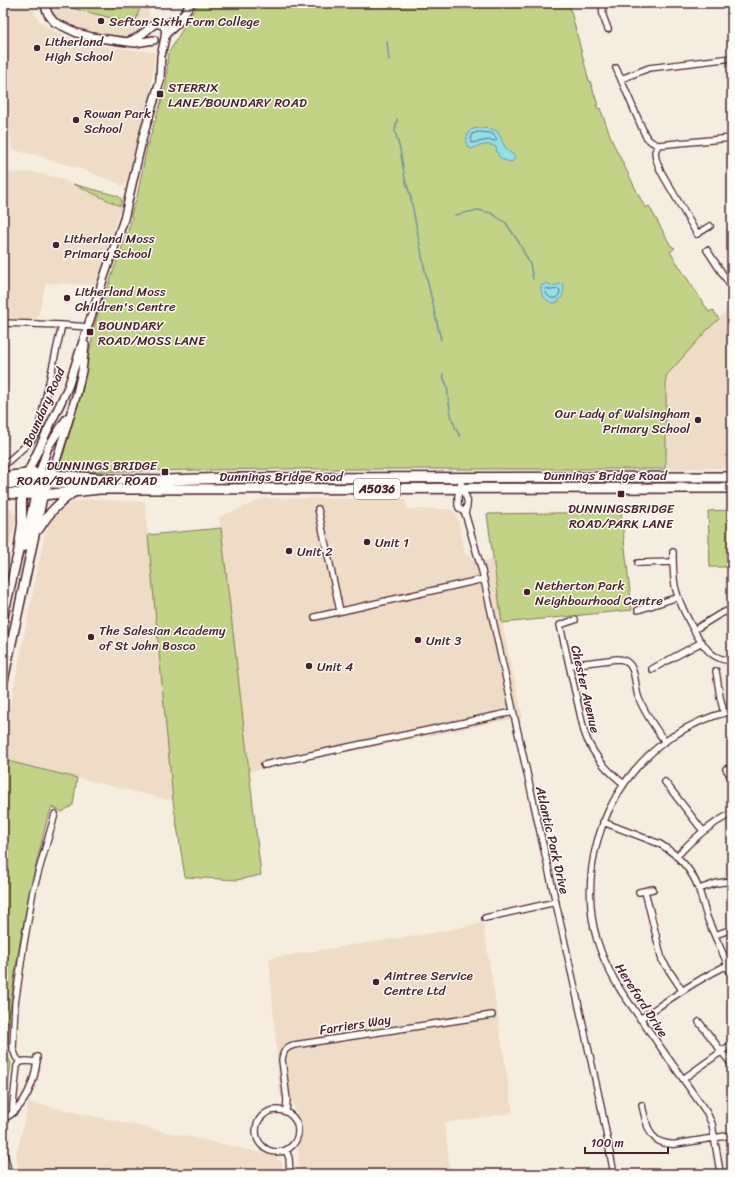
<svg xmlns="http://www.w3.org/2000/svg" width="735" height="1177" viewBox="0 0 735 1177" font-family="Sriracha,sans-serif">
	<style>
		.built { fill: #eedcc7 }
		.green { fill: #c2d387; stroke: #867959 }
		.water { fill: #90e0ec; stroke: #74939f }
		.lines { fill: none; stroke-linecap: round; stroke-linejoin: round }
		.shore { stroke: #666c78; stroke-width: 1 }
		.stream { stroke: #74939f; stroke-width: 1.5 }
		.minor-casing { stroke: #4a1f2b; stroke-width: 8 }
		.tertiary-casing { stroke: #4a1f2b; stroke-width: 10 }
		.primary-casing { stroke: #4a1f2b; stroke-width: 11 }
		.trunk-casing { stroke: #4a1f2b; stroke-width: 12 }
		.minor { stroke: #fdfcf7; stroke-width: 5.5 }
		.tertiary { stroke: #fdfcf7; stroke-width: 7 }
		.primary { stroke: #fdfcf7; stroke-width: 8 }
		.trunk { stroke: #fdfcf7; stroke-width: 9 }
		.poi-dot { fill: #4a1f2b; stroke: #fdfcf7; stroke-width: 1.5 }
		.labels { text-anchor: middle; stroke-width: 3; stroke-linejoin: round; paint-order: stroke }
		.shield { fill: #fdfcf7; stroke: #806168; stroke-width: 1 }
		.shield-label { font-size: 12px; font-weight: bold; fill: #4a1f2b }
		.poi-label { font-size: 13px; fill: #4a1f2b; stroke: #fdfcf7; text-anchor: start }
		.street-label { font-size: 13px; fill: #4a1f2b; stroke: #fdfcf7 }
	</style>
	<rect width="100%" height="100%" fill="#f6ede1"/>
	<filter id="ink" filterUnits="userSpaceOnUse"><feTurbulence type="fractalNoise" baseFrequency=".025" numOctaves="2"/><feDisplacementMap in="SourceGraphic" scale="8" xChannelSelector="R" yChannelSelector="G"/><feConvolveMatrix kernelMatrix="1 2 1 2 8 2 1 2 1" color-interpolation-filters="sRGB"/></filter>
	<g filter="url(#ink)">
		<path class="built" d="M 3,3 L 33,3 L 34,11 L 39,21 L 50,29 L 73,39 L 84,42 L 92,47 L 97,46 L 155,52 L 150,95 L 136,144 L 127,181 L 125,185 L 120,186 L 120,184 L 78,168 L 49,160 L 40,156 L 12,150 L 6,97 L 7,92 L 3,92 Z
			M 45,3 L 148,3 L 149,9 L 148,23 L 141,32 L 131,37 L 121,38 L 82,32 L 56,22 Z
			M 33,172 L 64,179 L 64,181 L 121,207 L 95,285 L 46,283 L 37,322 L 3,321 L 3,173 Z
			M 732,306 L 732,468 L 664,469 L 663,371 Z
			M 265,498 L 405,499 L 408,509 L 448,509 L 453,510 L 456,513 L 465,552 L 476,563 L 493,559 L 502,623 L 523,717 L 249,772 L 219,517 Z
			M 90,499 L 145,502 L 173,801 L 3,760 L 3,740 L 45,533 L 52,520 L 62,510 L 73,502 Z
			M 3,500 L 17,516 L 10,544 L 8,545 L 3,545 Z
			M 483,923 L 513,1113 L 444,1123 L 451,1174 L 299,1174 L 298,1151 L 302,1128 L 291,1099 L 280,1096 L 269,958 L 432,933 Z
			M 29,1102 L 272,1155 L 278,1159 L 282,1164 L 283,1174 L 20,1174 L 16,1155 Z"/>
		<path class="green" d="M 64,3 L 141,3 L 135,24 L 64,6 Z
			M 198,3 L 570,3 L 569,4 L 589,81 L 590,81 L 598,105 L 596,105 L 598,109 L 600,108 L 613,143 L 645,208 L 649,206 L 671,246 L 675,248 L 670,252 L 709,312 L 713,310 L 719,319 L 708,329 L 666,376 L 666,464 L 665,465 L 665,469 L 278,469 L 58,472 L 82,392 L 95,323 L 132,219 L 131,215 L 137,197 L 147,147 L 166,86 L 168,54 Z
			M 73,184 L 118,196 L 122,200 L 120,206 Z
			M 732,510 L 732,567 L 710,567 L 708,511 Z
			M 621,512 L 632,610 L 502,623 L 487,514 Z
			M 221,528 L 261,875 L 237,880 L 185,877 L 173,801 L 148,535 Z
			M 3,760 L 77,778 L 73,805 L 62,812 L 52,807 L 47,820 L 30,890 L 20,942 L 11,999 L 7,1056 L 11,1063 L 6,1098 L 3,1097 Z"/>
		<path class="water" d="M 479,128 L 492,129 L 498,132 C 503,141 504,150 514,155 L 515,158 L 512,162 C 502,161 497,157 496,147 C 489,143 479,145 472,149 L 468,147 C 465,143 467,142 467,138 C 469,130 470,129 479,128 Z
			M 546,283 L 552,286 L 563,284 C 565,291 563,297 558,302 L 553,303 C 545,301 540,294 541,286 Z"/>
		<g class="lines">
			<path class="shore" d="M 479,132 L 490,133 L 494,135 L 497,140 L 495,141 L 489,140 L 472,143 L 471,142 L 472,134 Z
				M 546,288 L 551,290 L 559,289 L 560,291 L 559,295 L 556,298 L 551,298 L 547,295 L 545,290 Z"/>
			<path class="stream" d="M 387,42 L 389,60
				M 397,119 L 395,132 L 400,149 L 405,179 L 410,194 L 424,266 L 441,340
				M 455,215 L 478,210 L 491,213 L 506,223 L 518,241 L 530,264 L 533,279
				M 443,374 C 443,379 446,382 447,386 C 449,403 450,422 460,436"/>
			<g class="minor-casing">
				<path id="minor" d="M 602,3 L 603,16 L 608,29
					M 616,68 L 645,135 C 649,141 652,143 658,145 L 732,138
					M 621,79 L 649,68 L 732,58
					M 658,145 L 655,152 L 656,159 L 660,170 L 697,234 L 710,226
					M 707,250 L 732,288
					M 3,323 L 62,325 L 88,327
					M 3,466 L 31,441 L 38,431 L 62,325
					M 461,478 L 461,489 L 458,495 L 458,505 L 459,508 L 465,513 L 482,571 L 600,1101 L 614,1174
					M 461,489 C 468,498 469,502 465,513
					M 318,509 L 340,611
					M 673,552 C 673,563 673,575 675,586 C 679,604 698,643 712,654 C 718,659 725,660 732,661
					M 638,563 L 673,562
					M 638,610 L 678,597
					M 315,617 L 484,579
					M 575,620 L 560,625 L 584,731 C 591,754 606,770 624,784
					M 694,630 L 720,614 L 732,609
					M 569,665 L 617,659 C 622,659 627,661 630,665 C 636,673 635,686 638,696 C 644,713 655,727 665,742
					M 652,669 L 702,642
					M 716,671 L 720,697 L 724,713
					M 264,765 L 513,712
					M 726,769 L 732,778
					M 665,782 L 703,831
					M 603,822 L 660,844 C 678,855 692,869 699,890 C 702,899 704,908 707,917 C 713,933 721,949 728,965
					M 677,856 C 693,838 711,824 732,813
					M 699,889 L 717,883 L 732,881
					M 645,891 L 662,960 L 682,990
					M 639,892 L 653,889
					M 485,918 L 556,902
					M 715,935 L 732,929
					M 727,966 L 732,976
					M 640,1019 C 670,999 699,978 732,963
					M 699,1022 L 732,1065
					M 20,1062 L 16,1057 L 13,1049 L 15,1004 L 23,949 L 33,891 L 55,814
					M 683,1079 L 732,1044
					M 642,1105 C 647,1126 649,1146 676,1144 L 732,1135
					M256 1131a21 21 0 1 1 42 0a21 21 0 1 1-42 0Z
					M 13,1111 L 13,1104 L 17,1066 L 20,1062 L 26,1061 L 37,1062
					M 286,1112 L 287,1100 L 282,1060 C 283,1051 286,1047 294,1045 L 492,1015
					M 3,1119 C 25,1109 36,1080 37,1057
					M 3,1150 L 9,1174
					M 286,1150 L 289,1158 L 290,1174
					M 720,1172 L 712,1124 L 707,1113 L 623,994 C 606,968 593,939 591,907 C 584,816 642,731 732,711"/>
			</g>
			<g class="tertiary-casing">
				<path id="tertiary" d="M 44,3 L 48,14 L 54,22 L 77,33 L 92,37 L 135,43 L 154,40
					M 163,25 L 180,18
					M 165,35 L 177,24 L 191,3
					M 33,471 C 34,479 40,482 48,484 L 104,485
					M 27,474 L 68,387 L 104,277 L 124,219 L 143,136 L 160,81 L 161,56 L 166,33 L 164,26 C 155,19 150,29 142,34 C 138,38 132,40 127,42
					M 52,474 L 77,393 L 82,371 L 85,345
					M 25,489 L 38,477 L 48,447 L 67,418"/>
			</g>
			<g class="primary-casing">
				<path id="primary" d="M 3,484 C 17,484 30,482 40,493
					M 39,529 C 49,512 59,503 75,491
					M 24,547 L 36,493 L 42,482 L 51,476
					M 3,618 L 18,553 L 22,524 L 22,494 L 27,474
					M 3,683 L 43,495 L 52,474"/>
			</g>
			<g class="trunk-casing">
				<path id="trunk" d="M 3,477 L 27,474 L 40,474 L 108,479 L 166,480 L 230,478 L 732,477
					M 3,493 L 43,495 L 100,489 L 732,488"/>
			</g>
			<use href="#minor" class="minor"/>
			<use href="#tertiary" class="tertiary"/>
			<use href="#primary" class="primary"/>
			<use href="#trunk" class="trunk"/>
		</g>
	</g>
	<g class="poi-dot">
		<circle cx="101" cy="21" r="4"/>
		<circle cx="37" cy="48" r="4"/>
		<rect x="156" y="90" width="8" height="8" rx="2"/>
		<circle cx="76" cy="120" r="4"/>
		<circle cx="56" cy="245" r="4"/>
		<circle cx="67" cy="298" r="4"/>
		<rect x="86" y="328" width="8" height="8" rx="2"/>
		<circle cx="698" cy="420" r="4"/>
		<rect x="161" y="468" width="8" height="8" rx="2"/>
		<rect x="617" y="490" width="8" height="8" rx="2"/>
		<circle cx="367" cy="542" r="4"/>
		<circle cx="289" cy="551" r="4"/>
		<circle cx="527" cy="592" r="4"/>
		<circle cx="91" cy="637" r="4"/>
		<circle cx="418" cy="640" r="4"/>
		<circle cx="309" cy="666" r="4"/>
		<circle cx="376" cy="982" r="4"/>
	</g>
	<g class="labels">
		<rect class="shield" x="354" y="479" width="46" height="20" rx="3"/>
		<g class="shield-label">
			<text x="377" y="493">A5036</text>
		</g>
		<g class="poi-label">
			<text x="109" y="26">Sefton Sixth Form College</text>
			<text x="45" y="46">Litherland<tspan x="45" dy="15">High School</tspan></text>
			<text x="168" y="92">STERRIX<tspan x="168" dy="15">LANE/BOUNDARY ROAD</tspan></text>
			<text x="84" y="118">Rowan Park<tspan x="84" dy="15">School</tspan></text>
			<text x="64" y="243">Litherland Moss<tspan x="64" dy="15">Primary School</tspan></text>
			<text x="75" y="296">Litherland Moss<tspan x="75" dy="15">Children's Centre</tspan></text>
			<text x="98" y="330">BOUNDARY<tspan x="98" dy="15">ROAD/MOSS LANE</tspan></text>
			<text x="690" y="418" text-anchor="end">Our Lady of Walsingham<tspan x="690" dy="15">Primary School</tspan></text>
			<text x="157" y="470" text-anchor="end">DUNNINGS BRIDGE<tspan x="157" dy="15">ROAD/BOUNDARY ROAD</tspan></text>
			<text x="621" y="513" text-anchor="middle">DUNNINGSBRIDGE<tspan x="621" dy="15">ROAD/PARK LANE</tspan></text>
			<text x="375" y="547">Unit 1</text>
			<text x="297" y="556">Unit 2</text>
			<text x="535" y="590">Netherton Park<tspan x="535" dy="15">Neighbourhood Centre</tspan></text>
			<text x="99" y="635">The Salesian Academy<tspan x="99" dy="15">of St John Bosco</tspan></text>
			<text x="426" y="645">Unit 3</text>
			<text x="317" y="671">Unit 4</text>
			<text x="384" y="980">Aintree Service<tspan x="384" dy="15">Centre Ltd</tspan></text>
		</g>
		<g class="street-label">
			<text transform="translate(43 407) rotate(-66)" y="5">Boundary Road</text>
			<text x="605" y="480">Dunnings Bridge Road</text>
			<text x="281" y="481">Dunnings Bridge Road</text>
			<text transform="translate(586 689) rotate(77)" y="5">Chester Avenue</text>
			<text transform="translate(553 840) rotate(77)" y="5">Atlantic Park Drive</text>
			<text transform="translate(642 1000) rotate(57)" y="5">Hereford Drive</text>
			<text transform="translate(355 1024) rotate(-9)" y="5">Farriers Way</text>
		</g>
	</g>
	<rect width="735" height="1177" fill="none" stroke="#fdfcf7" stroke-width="16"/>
	<rect x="8" y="8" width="719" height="1161" fill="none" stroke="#4a1f2b" stroke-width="1.5" filter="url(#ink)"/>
	<path d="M585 1147v6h83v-6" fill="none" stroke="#4a1f2b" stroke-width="2"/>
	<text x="591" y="1147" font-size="12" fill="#4a1f2b" stroke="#fdfcf7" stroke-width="3" paint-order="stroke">100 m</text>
</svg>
